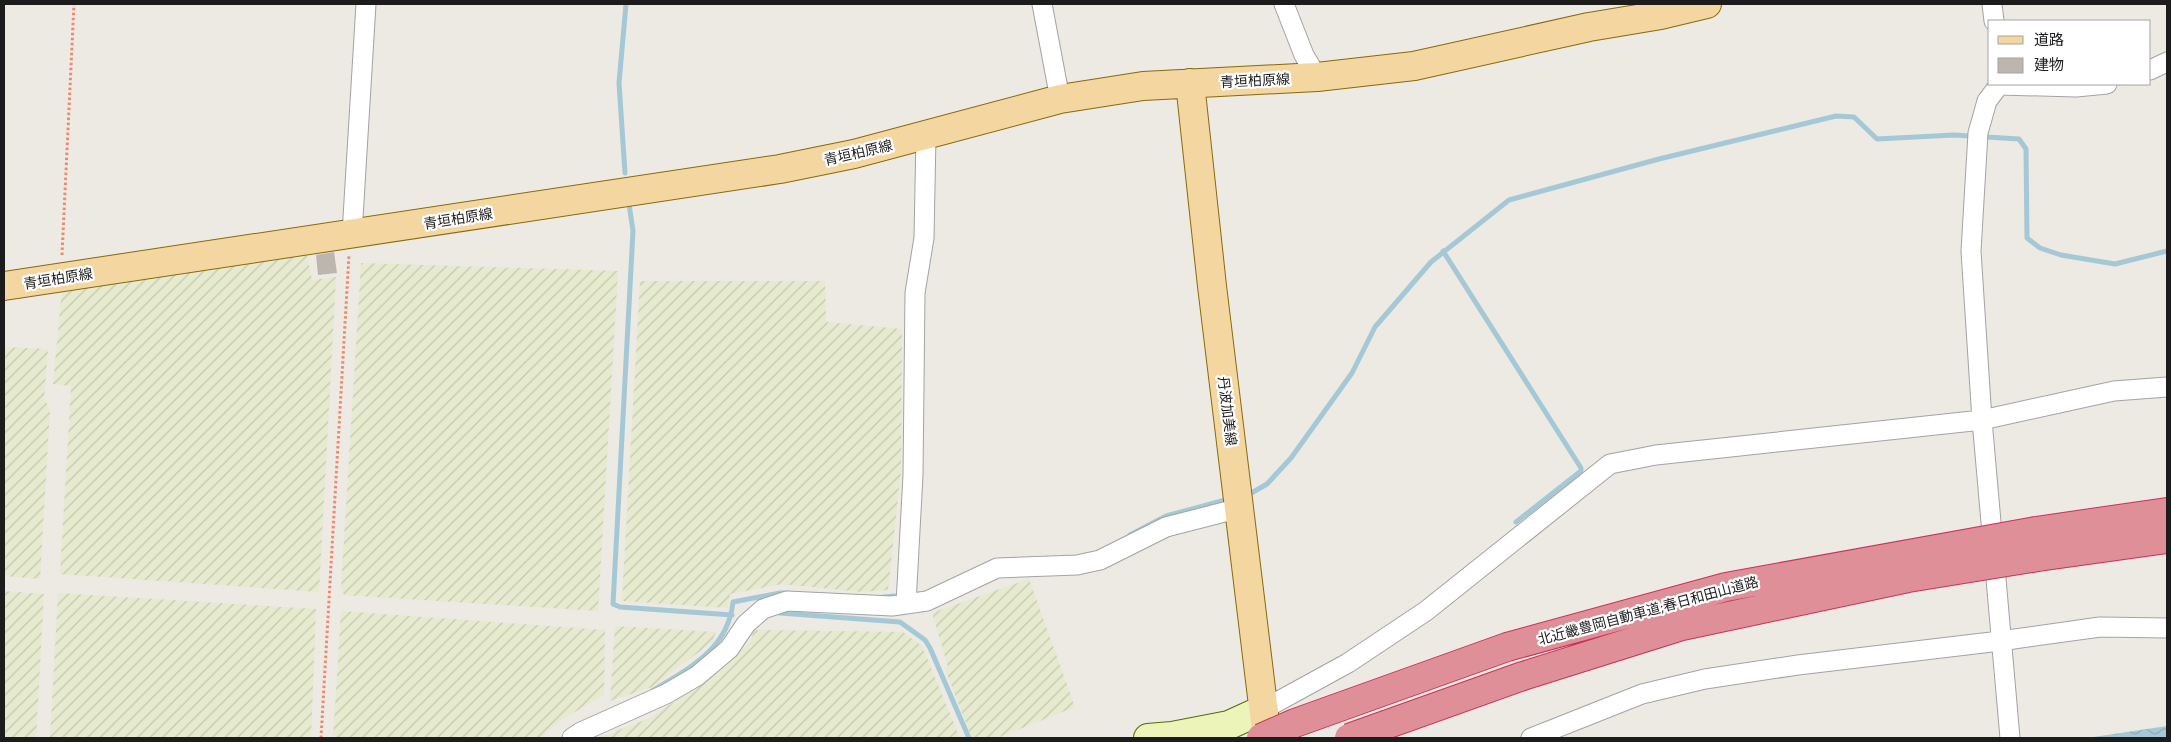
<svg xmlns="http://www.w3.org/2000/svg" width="2171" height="742" font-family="'Titillium Web','Noto Sans JP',sans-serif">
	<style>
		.farmland { fill: url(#farmland-furrows) }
		.water { fill: url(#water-waves) }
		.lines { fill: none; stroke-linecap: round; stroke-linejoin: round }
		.stream { stroke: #a5c8d7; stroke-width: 5 }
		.building { fill: #bcb6af }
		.street-casing { stroke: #a3a3a3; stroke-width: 21 }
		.secondary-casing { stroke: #57690d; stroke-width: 30 }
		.primary-casing { stroke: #88690b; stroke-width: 30 }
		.highway-casing { stroke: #c93159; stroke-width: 30 }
		.path { stroke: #ee8871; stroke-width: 3; stroke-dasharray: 2.5 2.5; stroke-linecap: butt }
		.street { stroke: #fff; stroke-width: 19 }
		.secondary { stroke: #ecf4b9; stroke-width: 28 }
		.primary { stroke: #f4d6a0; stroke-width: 28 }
		.highway { stroke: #df8f97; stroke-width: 28 }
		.highway-bridge-casing { stroke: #c93159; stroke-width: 30; stroke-linecap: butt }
		.highway-bridge { stroke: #df8f97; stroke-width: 28 }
		.labels { text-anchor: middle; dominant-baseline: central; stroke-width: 4.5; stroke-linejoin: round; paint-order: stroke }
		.street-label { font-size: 14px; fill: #1c1c1c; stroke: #fff }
	</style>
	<defs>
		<pattern id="farmland-furrows" width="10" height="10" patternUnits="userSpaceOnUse" patternTransform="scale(1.25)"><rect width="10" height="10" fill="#e6eace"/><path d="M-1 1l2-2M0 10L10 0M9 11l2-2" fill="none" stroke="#c5c8b0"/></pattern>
		<pattern id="water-waves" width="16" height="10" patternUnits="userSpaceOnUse" patternTransform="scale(1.25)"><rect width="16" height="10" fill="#a5c8d7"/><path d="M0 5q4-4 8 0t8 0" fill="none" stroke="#8dabb8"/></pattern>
	</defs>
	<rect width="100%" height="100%" fill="#eceae2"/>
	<!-- farmland -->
	<path class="farmland" d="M 306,250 L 312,280 L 336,277 L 319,592 L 60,574 L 71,386 L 53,384 L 62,289 Z
		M 361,263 L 618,271 L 598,611 L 344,595 L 341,588 Z
		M 640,281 L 825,281 L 826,322 L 902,329 L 901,470 L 888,590 L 862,592 L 782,584 L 730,594 L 728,608 L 622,601 Z
		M 4,347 L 48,349 L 44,399 L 50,409 L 40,579 L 4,576 Z
		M 1029,579 L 1075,707 L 997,738 L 972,738 L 945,669 L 948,667 L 932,613 Z
		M 4,591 L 44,594 L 36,738 L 4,738 Z
		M 58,593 L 316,609 L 311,738 L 50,738 Z
		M 341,611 L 605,630 L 604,695 L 561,720 L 540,738 L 333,738 Z
		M 615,626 L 716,632 L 712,642 L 652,687 L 610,701 Z
		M 754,630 L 903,632 L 922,646 L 960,738 L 598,738 L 650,718 L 707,680 L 750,642 Z"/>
	<!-- water -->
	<path class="water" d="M 2167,726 L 2167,738 L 2087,738 Z"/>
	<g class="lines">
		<!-- stream -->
		<path class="stream" d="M 625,173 L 619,83 L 626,4
			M 629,204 L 633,231 L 613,604 L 620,607 L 732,615
			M 1443,251 L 1581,468 L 1581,471 L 1516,522
			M 1248,495 L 1267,484 L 1291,458 L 1352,373 L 1375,327 L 1431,262 L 1509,200 L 1659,159 L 1836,116 L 1854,117 L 1877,139 L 1954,135 L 2019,139 L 2026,149 L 2027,238 L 2040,248 L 2061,255 L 2115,264 L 2167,251
			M 1130,535 L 1166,516 L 1229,499
			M 883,597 L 895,596
			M 780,613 L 900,622 L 925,640 L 930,648 L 969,738
			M 652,691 C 689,668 728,650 733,602 L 780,593 L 788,593"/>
	</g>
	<!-- building -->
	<path class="building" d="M 334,252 L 337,273 L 318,275 L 316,255 Z"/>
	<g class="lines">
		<!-- street casing -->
		<g class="street-casing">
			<path id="street" d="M 1042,4 L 1060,99
				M 1284,4 L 1304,55 L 1317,77
				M 1992,4 L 1994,21
				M 2150,70 L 2167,62
				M 2000,84 L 1987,101 L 1978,133 L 1971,251 L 1982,420 L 2010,738
				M 2000,85 L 2076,87 L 2107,84
				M 352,234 L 366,4
				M 906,604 L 913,475 L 915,293 L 924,238 L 926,135
				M 1264,709 L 1348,663 L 1426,611 L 1610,464 L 1656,455 L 1982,420 L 2114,391 L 2167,387
				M 572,738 L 581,732 L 666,694 L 697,676 L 729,649 L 746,624 L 763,609 L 787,601 L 892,606 L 927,601 L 997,568 L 1077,565 L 1100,560 L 1166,527 L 1240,508
				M 1531,738 L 1642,694 L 1705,679 L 1798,665 L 2000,641 L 2100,627 L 2167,628"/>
		</g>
		<!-- secondary casing -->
		<g class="secondary-casing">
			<path id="secondary" d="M 1148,738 L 1172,736 L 1229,725 L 1264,709"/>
		</g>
		<!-- primary casing -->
		<g class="primary-casing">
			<path id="primary" d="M 1190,83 L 1212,286 L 1267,738
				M 4,286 L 780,169 L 854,154 L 1060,99 L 1143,86 L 1317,77 L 1414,66 L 1589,27 L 1661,15 L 1707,4"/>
		</g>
		<!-- highway casing -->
		<g class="highway-casing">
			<path id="highway" d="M 2036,531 L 2167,512
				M 2038,557 L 2167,539"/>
		</g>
		<!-- path -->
		<path class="path" d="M 62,255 L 74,4
			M 321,738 L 349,255"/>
		<!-- street -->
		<use href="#street" class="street"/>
		<!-- secondary -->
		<use href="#secondary" class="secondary"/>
		<!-- primary -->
		<use href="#primary" class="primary"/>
		<!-- highway -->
		<use href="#highway" class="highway"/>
		<!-- highway-bridge casing -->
		<g class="highway-bridge-casing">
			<path id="highway-bridge" d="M 1261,738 L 1295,723 L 1507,647 L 1726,587 L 2036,531
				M 1349,738 L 1523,676 L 1682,626 L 1908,578 L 2038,557"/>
		</g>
		<!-- highway-bridge -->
		<use href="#highway-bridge" class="highway-bridge"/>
	</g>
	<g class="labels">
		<!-- street labels -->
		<g class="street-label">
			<text transform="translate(1255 80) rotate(-3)">青垣柏原線</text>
			<text transform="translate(858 152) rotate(-13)">青垣柏原線</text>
			<text transform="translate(458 218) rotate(-9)">青垣柏原線</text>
			<text transform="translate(58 278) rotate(-9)">青垣柏原線</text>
			<text transform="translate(1228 411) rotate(83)">丹波加美線</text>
			<text transform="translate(1648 610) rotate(-15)">北近畿豊岡自動車道;春日和田山道路</text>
		</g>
	</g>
	<!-- border -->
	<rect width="2171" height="742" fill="none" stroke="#1c1c1c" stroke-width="10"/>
	<!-- legend -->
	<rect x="1988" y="20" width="162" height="65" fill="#ffffff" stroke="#a4a4a4"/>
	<rect x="1998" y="36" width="25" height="8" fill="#f4d6a0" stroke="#a4a4a4"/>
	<text x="2034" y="45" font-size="15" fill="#1c1c1c">道路</text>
	<rect x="1998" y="58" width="25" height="15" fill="#bcb6af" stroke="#a4a4a4"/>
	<text x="2034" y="70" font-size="15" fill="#1c1c1c">建物</text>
</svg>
